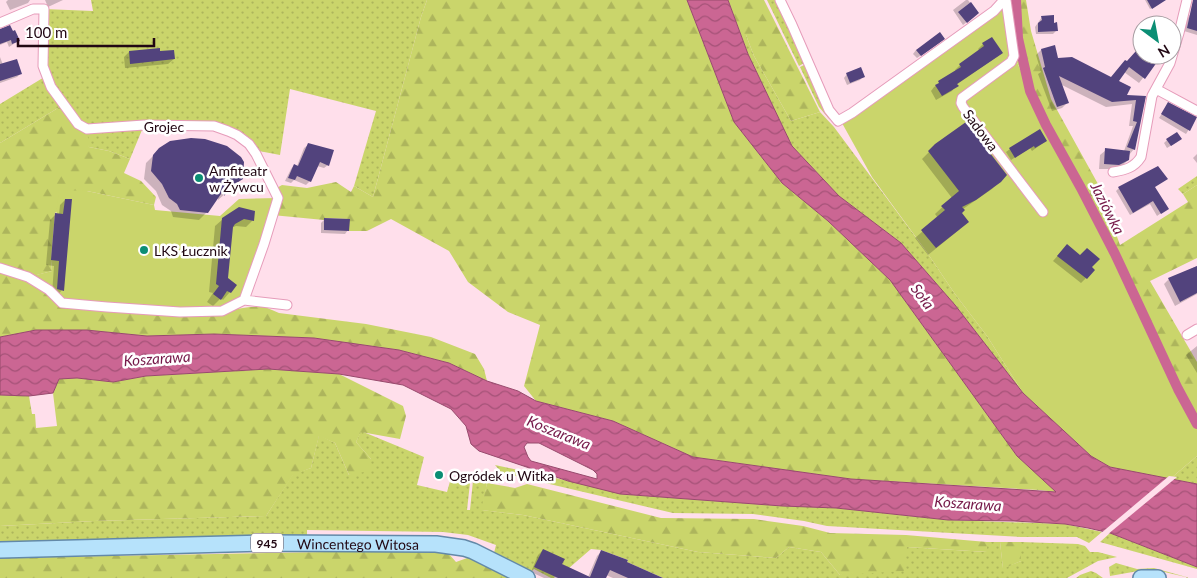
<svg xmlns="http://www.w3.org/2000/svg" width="1197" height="578" font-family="Lato,sans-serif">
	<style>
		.grass { fill: url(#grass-dots) }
		.forest { fill: url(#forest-firs) }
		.pitch { fill: #cad56b }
		.water { fill: url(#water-waves); stroke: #984a6d; fill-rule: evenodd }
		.pier { fill: #ffdfeb }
		.shadow { fill: #0003 }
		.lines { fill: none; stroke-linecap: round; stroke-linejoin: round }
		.canal { stroke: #cb6693; stroke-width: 10 }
		.building { fill: #52437d }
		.street-casing { stroke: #e69cba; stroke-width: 11 }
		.primary-casing { stroke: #6389a8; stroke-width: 18 }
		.street { stroke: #fff; stroke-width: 9 }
		.primary { stroke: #b6e2fb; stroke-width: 15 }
		.poi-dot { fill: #0b8e74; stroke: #fff; stroke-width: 2 }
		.labels { text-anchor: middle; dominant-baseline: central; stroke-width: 5; stroke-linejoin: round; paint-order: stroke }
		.shield { fill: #fff; stroke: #64515a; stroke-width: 1 }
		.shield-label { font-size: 12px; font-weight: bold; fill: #210713 }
		.street-label { font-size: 14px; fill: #210713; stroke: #fff }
		.poi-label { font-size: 14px; fill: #210713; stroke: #fff; text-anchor: start }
		.water-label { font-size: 15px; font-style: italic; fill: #751949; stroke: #fff }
	</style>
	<defs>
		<pattern id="grass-dots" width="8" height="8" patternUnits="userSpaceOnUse" patternTransform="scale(1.25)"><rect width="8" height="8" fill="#cad56b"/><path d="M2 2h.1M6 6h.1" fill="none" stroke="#adb55c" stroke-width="1.8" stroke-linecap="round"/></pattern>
		<pattern id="forest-firs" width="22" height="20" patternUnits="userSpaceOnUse" patternTransform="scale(1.25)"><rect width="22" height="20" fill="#cad56b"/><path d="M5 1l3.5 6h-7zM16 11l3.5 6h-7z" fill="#adb55c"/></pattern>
		<pattern id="water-waves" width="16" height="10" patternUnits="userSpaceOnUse" patternTransform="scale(1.25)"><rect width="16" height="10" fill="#cb6693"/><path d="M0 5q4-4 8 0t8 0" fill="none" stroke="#a45277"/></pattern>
	</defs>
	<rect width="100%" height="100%" fill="#ffdfeb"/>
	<!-- grass -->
	<path class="grass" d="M 91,0 L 427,0 L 421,17 L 373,197 L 354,186 L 376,111 L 290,89 L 280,155 L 259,151 L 256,154 L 228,131 L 144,125 L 130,159 L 109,151 L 89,147 L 63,105 L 0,143 L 0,104 L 46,76 L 44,9 L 93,11 Z
		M 767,0 L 777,0 L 806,62 L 799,66 Z
		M 741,35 L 746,35 L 754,56 L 791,121 L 820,112 L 834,127 L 926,251 L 955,294 L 987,336 L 1023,393 L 955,305 L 901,243 L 839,196 L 792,146 L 748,54 Z
		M 806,64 L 830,120 L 819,107 L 800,67 Z
		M 1197,176 L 1197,185 L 1183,194 L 1178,189 Z
		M 361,431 L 424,457 L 417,485 L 447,492 L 451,478 L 470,483 L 467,510 L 470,510 L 474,471 L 490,475 L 487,483 L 482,510 L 523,515 L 698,552 L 776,558 L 789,547 L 821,552 L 840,575 L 907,547 L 987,552 L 987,542 L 1000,542 L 1003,568 L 1021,561 L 1021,542 L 1078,544 L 1085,546 L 1090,552 L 1098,552 L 1117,557 L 1098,561 L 1067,578 L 663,578 L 627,562 L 628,560 L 601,550 L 591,549 L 569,568 L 561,564 L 554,578 L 551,578 L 534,569 L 532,571 L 494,553 L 496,545 L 468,535 L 443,532 L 307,530 L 307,536 L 0,544 L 0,526 L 94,521 L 266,516 L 293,474 L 311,468 L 319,435 L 335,443 L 349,475 L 371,459 L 356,442 Z
		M 1197,456 L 1197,484 L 1170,479 Z
		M 495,465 L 597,487 L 620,494 L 782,506 L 836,508 L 948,520 L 1065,524 L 1102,532 L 1089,543 L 1077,537 L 1021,537 L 827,526 L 804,521 L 753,514 L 673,513 L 507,474 L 501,472 Z
		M 1110,533 L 1197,567 L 1197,569 L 1100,542 Z
		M 1116,563 L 1137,569 L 1154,568 L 1190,578 L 1160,571 L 1144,570 L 1110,576 L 1109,567 Z
		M 1091,571 L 1096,573 L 1103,578 L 1076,578 L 1080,575 Z"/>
	<!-- forest -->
	<path class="forest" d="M 427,0 L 687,0 L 734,122 L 782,183 L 828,221 L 890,280 L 1017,456 L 1057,492 L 1039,490 L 851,479 L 693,457 L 613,421 L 536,401 L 524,386 L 540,325 L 508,312 L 468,282 L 449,251 L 391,219 L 367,231 L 349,231 L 349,219 L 324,218 L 324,220 L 272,215 L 275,189 L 282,185 L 307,188 L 336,182 L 351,192 L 354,186 L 373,197 L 421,17 Z
		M 728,0 L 764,0 L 820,112 L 791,121 L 754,56 L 746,35 L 741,35 Z
		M 1006,0 L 1026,0 L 1031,31 L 1051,99 L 1098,184 L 1120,245 L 1188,202 L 1183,194 L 1197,185 L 1197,258 L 1150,281 L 1197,362 L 1197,424 L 1178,389 L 1115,254 L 1081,188 L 1046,125 L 1014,56 Z
		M 63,105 L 87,129 L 89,147 L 109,151 L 130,159 L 124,173 L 141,181 L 156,197 L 154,205 L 87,191 L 55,213 L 51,260 L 52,271 L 29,277 L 222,311 L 250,307 L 265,307 L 279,313 L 366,324 L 431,337 L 475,354 L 484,369 L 487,381 L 449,363 L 399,350 L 314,338 L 214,334 L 147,336 L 86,330 L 36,330 L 0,337 L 0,143 Z
		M 268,369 L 339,374 L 403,406 L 406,416 L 400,439 L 361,432 L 356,442 L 371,459 L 369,471 L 349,475 L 335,443 L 319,436 L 311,468 L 293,475 L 266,516 L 94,521 L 0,526 L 0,395 L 29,396 L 32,414 L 35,414 L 36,428 L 57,426 L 53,393 L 59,379 L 77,378 L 113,382 L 146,376 Z
		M 487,483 L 515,488 L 527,484 L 661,518 L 754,519 L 803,526 L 830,533 L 906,535 L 987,542 L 987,552 L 907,547 L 904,571 L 840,575 L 821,552 L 789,547 L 776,558 L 698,552 L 523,515 L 481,510 Z
		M 1000,542 L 1021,542 L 1021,561 L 1003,569 Z
		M 381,551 L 448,553 L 456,562 L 470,557 L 515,578 L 0,578 L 0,558 Z"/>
	<!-- pitch -->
	<path class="pitch" d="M 1003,0 L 1014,56 L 1046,125 L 1081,188 L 1115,254 L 1178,389 L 1197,424 L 1197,456 L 1170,479 L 1110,467 L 1091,456 L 1023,393 L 987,336 L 955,294 L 926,251 L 872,177 L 842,123 Z
		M 59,190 L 87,191 L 154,205 L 155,210 L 220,216 L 239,199 L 278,198 L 244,300 L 222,311 L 62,303 L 28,277 L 52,271 L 51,260 Z"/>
	<!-- water -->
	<path class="water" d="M 687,0 L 728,0 L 748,54 L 792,146 L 839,196 L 901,243 L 955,305 L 1023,393 L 1091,456 L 1110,467 L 1197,484 L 1197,567 L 1110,533 L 1088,528 L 1065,524 L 1014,521 L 948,520 L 836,508 L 782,506 L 620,494 L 568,481 L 479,451 L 471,444 L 466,426 L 451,409 L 403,385 L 339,374 L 268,369 L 146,376 L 113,382 L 77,378 L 59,379 L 53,393 L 29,396 L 0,395 L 0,337 L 36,330 L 86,330 L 147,336 L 214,334 L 314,338 L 399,350 L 449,363 L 487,381 L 518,391 L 536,401 L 613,421 L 693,457 L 851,479 L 1056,492 L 1017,456 L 890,280 L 828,221 L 782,183 L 734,122 ZM 527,443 L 539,443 L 593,470 L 597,474 L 597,479 L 531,461 L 528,457 L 524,447 Z"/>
	<!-- pier -->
	<path class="pier" d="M 1169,476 L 1177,477 L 1107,535 L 1100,534 Z"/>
	<!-- shadow -->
	<path class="shadow" d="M 8,0 L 30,0 L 28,3 L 10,10 L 6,2 Z
		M 45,0 L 63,0 L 48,7 Z
		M 966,0 L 968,0 L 978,13 L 963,25 L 953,10 Z
		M 1145,0 L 1158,0 L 1158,4 L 1150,9 Z
		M 1197,4 L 1197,35 L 1184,31 L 1186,21 Z
		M 1042,17 L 1053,24 L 1057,30 L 1053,34 L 1036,34 L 1035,27 Z
		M 0,30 L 18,41 L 9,47 L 7,42 L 0,45 Z
		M 940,42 L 917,58 L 913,54 L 916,50 Z
		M 983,44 L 1002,53 L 956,85 L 952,91 L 936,100 L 931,91 L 934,87 L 956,72 L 955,70 L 960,65 L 980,51 L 978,49 Z
		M 1054,47 L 1057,60 L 1111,78 L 1127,63 L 1143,57 L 1143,55 L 1165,55 L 1159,61 L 1157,60 L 1139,83 L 1124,72 L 1117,81 L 1125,96 L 1144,97 L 1134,149 L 1129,155 L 1128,160 L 1122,166 L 1112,169 L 1099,169 L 1100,155 L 1106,150 L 1124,151 L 1133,126 L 1129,126 L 1132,104 L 1106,107 L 1060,84 L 1067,103 L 1062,108 L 1052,111 L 1038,74 L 1041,72 L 1036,55 L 1041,50 Z
		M 129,52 L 159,53 L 174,59 L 168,64 L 125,68 L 124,57 Z
		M 0,57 L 3,65 L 20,74 L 17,77 L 0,83 Z
		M 847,74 L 863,76 L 860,80 L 847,85 L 844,78 Z
		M 1168,104 L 1196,118 L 1186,134 L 1159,118 Z
		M 1167,140 L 1177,142 L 1167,148 L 1164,143 Z
		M 1046,141 L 1032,151 L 1030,148 L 1011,160 L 1006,152 L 1010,149 Z
		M 308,145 L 328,165 L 324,168 L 317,166 L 310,181 L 306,185 L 294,180 L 291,183 L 285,181 L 291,169 L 294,165 L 297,166 L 304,148 Z
		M 936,145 L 1005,175 L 992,189 L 963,209 L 960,213 L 960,229 L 928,255 L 915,238 L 938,218 L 935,214 L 952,198 L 922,159 Z
		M 160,149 L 242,179 L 218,200 L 218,196 L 207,212 L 199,220 L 173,217 L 171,211 L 162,205 L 156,191 L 144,179 L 146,163 Z
		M 1197,154 L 1197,163 L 1193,158 Z
		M 1166,179 L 1154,187 L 1167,209 L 1157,216 L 1150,204 L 1130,215 L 1116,191 L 1119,188 Z
		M 65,200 L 62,290 L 57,296 L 52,294 L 54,266 L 46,265 L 50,220 L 56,214 L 59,215 L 60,205 Z
		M 239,208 L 253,220 L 246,227 L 236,226 L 231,228 L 226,278 L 236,285 L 223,300 L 221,298 L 213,306 L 207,302 L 213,293 L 209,292 L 215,226 L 223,219 Z
		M 325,219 L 348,230 L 345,234 L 321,233 L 321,223 Z
		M 1067,245 L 1090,268 L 1086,278 L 1081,283 L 1053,261 Z
		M 1197,266 L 1197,294 L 1175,306 L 1164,284 L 1169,279 Z
		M 1197,346 L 1197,373 L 1186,355 Z
		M 543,550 L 561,565 L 588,577 L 597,556 L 601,552 L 660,578 L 613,578 L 606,575 L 605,578 L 544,578 L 531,572 L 538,555 Z"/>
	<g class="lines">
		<!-- canal -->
		<path class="canal" d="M 1016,0 L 1018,38 L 1030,91 L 1046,125 L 1081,188 L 1115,254 L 1178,389 L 1197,424"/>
	</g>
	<!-- building -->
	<path class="building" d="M 1147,0 L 1166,0 L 1152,9 Z
		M 1193,0 L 1197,0 L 1197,31 L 1187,28 Z
		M 971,2 L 979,13 L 967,23 L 958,12 Z
		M 1054,15 L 1054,23 L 1057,22 L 1058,31 L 1038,32 L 1038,23 L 1042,20 L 1041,16 Z
		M 10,25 L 13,31 L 15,30 L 20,41 L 12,44 L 11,40 L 0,44 L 0,29 Z
		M 940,32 L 945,39 L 921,56 L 916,50 Z
		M 992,37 L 1003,53 L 957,84 L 959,86 L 942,96 L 935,85 L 939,83 L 938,81 L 961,67 L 959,64 L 984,46 L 982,43 Z
		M 1055,45 L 1058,58 L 1072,57 L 1111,77 L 1125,60 L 1127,61 L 1136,51 L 1142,55 L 1162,55 L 1145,79 L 1129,67 L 1119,81 L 1131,87 L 1127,95 L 1146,96 L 1135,150 L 1127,147 L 1137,122 L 1133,121 L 1136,100 L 1112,102 L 1059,76 L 1069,103 L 1057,107 L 1043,68 L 1045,67 L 1041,49 Z
		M 160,48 L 160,51 L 174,50 L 175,59 L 130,64 L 129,51 Z
		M 17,59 L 22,74 L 0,81 L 0,64 Z
		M 861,67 L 865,77 L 850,83 L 846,73 Z
		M 1168,102 L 1197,117 L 1190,131 L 1161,114 Z
		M 966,122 L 1007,175 L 1001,182 L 976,200 L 962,207 L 965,210 L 962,213 L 969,222 L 936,248 L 921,230 L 945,210 L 941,206 L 959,191 L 928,151 L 935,144 Z
		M 1040,129 L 1047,141 L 1035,148 L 1034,146 L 1015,158 L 1009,148 Z
		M 1177,132 L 1182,139 L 1171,146 L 1166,139 Z
		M 191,138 L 205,139 L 227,146 L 241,157 L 244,162 L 243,179 L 233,185 L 224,196 L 225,188 L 208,213 L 180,210 L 177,204 L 169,198 L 162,184 L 151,171 L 153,155 L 159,148 L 170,141 Z
		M 308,143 L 334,150 L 329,166 L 320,162 L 311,182 L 297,176 L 295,180 L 288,178 L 294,164 L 298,166 Z
		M 1105,148 L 1130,151 L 1129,160 L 1119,165 L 1104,164 Z
		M 1158,166 L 1168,179 L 1155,187 L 1169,209 L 1161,214 L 1153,201 L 1133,213 L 1118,187 Z
		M 65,199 L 72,199 L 64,291 L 57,289 L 59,261 L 51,260 L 55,213 L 63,214 Z
		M 239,207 L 255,211 L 254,221 L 244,219 L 235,224 L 233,227 L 228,278 L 237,285 L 231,293 L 227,291 L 221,300 L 213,294 L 219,286 L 216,284 L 222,218 Z
		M 324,218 L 350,219 L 349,231 L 324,230 Z
		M 1067,244 L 1080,255 L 1087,248 L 1100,259 L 1092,267 L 1095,270 L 1087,279 L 1057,256 Z
		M 1197,266 L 1197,293 L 1180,302 L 1168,278 Z
		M 543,549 L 565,559 L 562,564 L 590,577 L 601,550 L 628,560 L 627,562 L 663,578 L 628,578 L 610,570 L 606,578 L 558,578 L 534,567 Z"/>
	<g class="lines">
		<!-- street casing -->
		<g class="street-casing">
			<path id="street" d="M 780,0 L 792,25 L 829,110 L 838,121 L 852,113 L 994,11 L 1004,0
				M 1006,0 L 1014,56 L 1011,62 L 962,98 L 961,103 L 963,107 L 1043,212
				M 0,23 L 33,9 L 44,9 L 43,66 L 51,87 L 78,124 L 87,129 L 144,125 L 214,126 L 228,131 L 237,135 L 249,144 L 256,154 L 278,198 L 264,244 L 244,300
				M 1156,89 L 1197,111
				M 1113,172 C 1125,170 1134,168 1141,157 L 1152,96 L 1170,63 L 1179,33 L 1187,0
				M 0,268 L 28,277 L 49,290 L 62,303 L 107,307 L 180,312 L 222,311 L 244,300 L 287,305
				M 1187,335 L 1197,329"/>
		</g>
		<!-- primary casing -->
		<g class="primary-casing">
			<g id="primary">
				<path id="s1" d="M 0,550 L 267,543 L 436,544 L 464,548 L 473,551 L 527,578"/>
				<path d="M 1141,578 L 1158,578"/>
			</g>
		</g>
		<!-- street -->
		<use href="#street" class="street"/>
		<!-- primary -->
		<use href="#primary" class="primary"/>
	</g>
	<!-- markers -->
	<g class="poi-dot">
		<circle cx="199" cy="178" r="5"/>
		<circle cx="144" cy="250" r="5"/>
		<circle cx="439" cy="475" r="5"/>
	</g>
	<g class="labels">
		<!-- shield labels -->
		<rect class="shield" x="251" y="533.5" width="32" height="19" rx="4"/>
		<g class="shield-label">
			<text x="267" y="543">945</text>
		</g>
		<!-- street labels -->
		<g class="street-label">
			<text x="164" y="126">Grojec</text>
			<text transform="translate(981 130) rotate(53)">Sadowa</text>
			<text stroke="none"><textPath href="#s1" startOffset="358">Wincentego Witosa</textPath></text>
		</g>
		<!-- poi labels -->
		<g class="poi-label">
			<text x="209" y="170">Amfiteatr<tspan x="209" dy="16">w Żywcu</tspan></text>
			<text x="154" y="250">LKS Łucznik</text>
			<text x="449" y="475">Ogródek u Witka</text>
		</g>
		<!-- water labels -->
		<g class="water-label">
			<text transform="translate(1108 208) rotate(63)">Jaziówka</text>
			<text transform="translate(923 296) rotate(53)">Soła</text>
			<text transform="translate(157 358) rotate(-4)">Koszarawa</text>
			<text transform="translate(559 432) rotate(22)">Koszarawa</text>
			<text transform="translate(968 503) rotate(4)">Koszarawa</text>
		</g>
	</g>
	<!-- north arrow -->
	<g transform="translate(1157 40) rotate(148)"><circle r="24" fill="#ffffff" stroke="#a69ca1"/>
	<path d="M0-4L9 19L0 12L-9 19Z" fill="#0b8e74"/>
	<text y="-8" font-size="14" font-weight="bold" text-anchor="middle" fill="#210713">N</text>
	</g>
	<!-- scale -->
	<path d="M18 38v8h136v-8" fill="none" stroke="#210713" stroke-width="2.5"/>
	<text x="25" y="38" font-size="15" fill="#210713" stroke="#ffffff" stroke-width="4" paint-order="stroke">100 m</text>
</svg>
